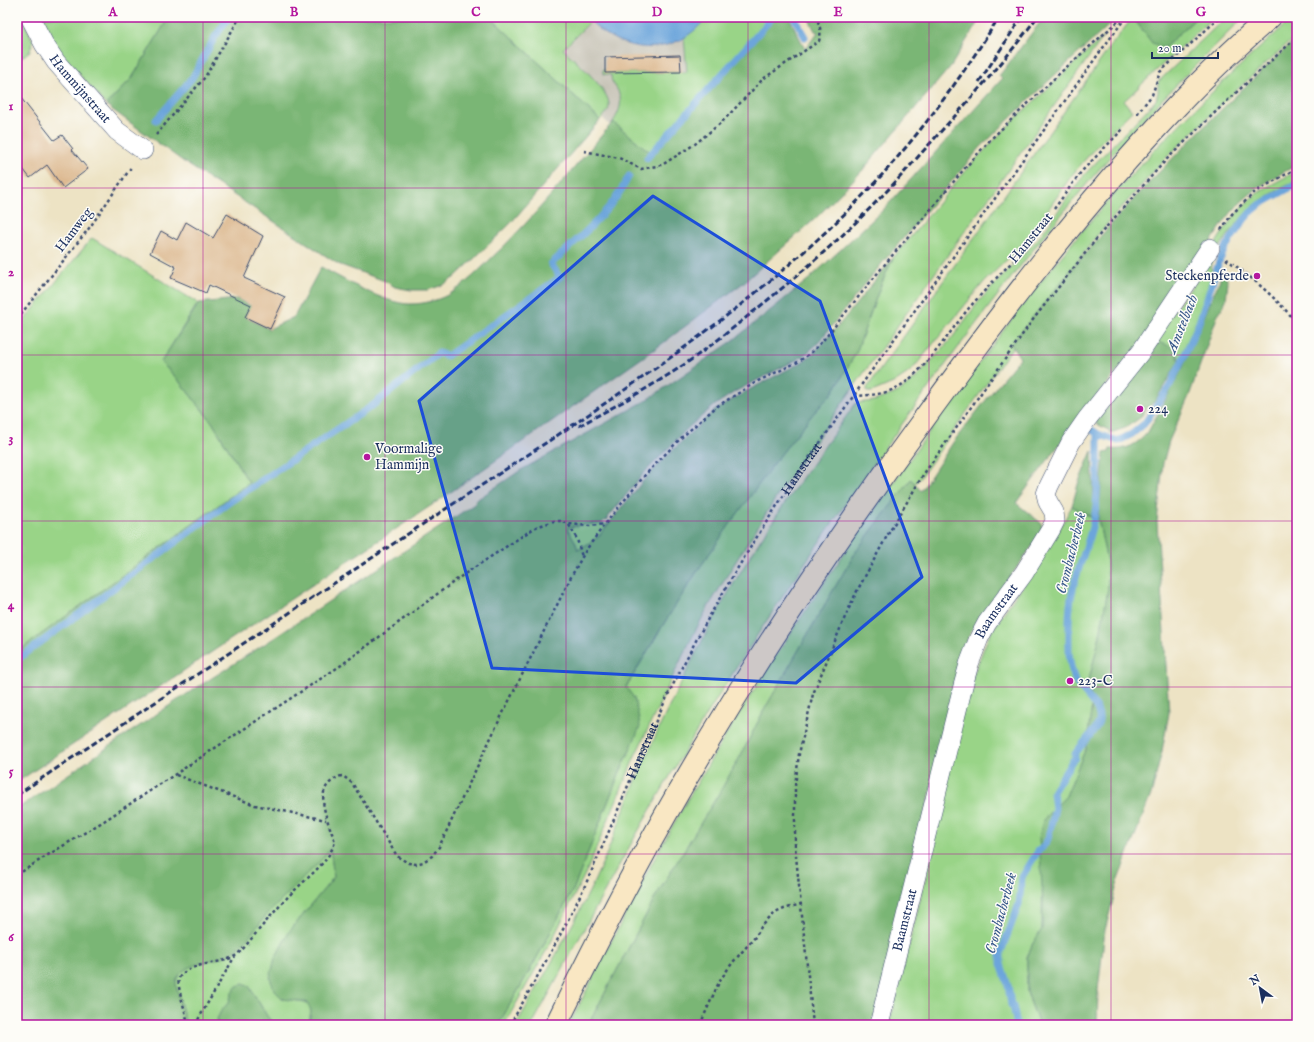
<svg xmlns="http://www.w3.org/2000/svg" width="1314" height="1042" font-family="'IM FELL English',serif">
	<style>
		.industrial { fill: #c8c4b8 }
		.green { fill: #99d487; stroke: #5a8272 }
		.forest { fill: #7ab674; stroke: #4a7269 }
		.water { fill: #6ca5db; stroke: #446a9c }
		.lines { fill: none; stroke-linecap: round; stroke-linejoin: round }
		.stream { stroke: #6ca5db; stroke-width: 7 }
		.building { fill: #ddba92 }
		.street-casing { stroke: #3a4a6d; stroke-width: 20 }
		.secondary-casing { stroke: #3a4a6d; stroke-width: 24 }
		.path { stroke: #3a4a6d; stroke-width: 2.5; stroke-dasharray: 3 3; stroke-linecap: butt }
		.street { stroke: #fff; stroke-width: 19 }
		.secondary { stroke: #f9e7c3; stroke-width: 22 }
		.rail { stroke: #1b2f5e; stroke-width: 3; stroke-dasharray: 6 3; stroke-linecap: butt }
		.marked { fill: #1d4ed8; fill-opacity: 0.2; stroke: #1d4ed8; stroke-width: 3; stroke-linejoin: round }
		.grid { fill: none; stroke: #b5179e; stroke-width: 1; stroke-opacity: 0.55 }
		.poi-dot { fill: #b5179e; stroke: #fdfcf7; stroke-width: 1.5 }
		.labels { text-anchor: middle; dominant-baseline: central; stroke-width: 3; stroke-linejoin: round; paint-order: stroke }
		.street-label { font-size: 14px; fill: #1b2f5e; stroke: #fdfcf7 }
		.poi-label { font-size: 14px; fill: #1b2f5e; stroke: #fdfcf7; text-anchor: start }
		.water-label { font-size: 15px; font-style: italic; fill: #37588a; stroke: #fdfcf7 }
		.neatline { fill: none; stroke: #b5179e; stroke-width: 1.5 }
		.grid-label { font-size: 13px; text-anchor: middle; font-weight: bold; fill: #b5179e }
	</style>
	<rect width="100%" height="100%" fill="#fdfcf7"/>
	<filter id="ink" filterUnits="userSpaceOnUse"><feTurbulence type="fractalNoise" baseFrequency=".025" numOctaves="2"/><feDisplacementMap in="SourceGraphic" scale="8" xChannelSelector="R" yChannelSelector="G"/><feConvolveMatrix kernelMatrix="1 2 1 2 8 2 1 2 1" color-interpolation-filters="sRGB"/></filter>
	<filter id="wash" filterUnits="userSpaceOnUse"><feTurbulence type="fractalNoise" baseFrequency=".012" numOctaves="4" result="noise"/><feDisplacementMap in="SourceGraphic" scale="16" xChannelSelector="R" yChannelSelector="G"/><feGaussianBlur stdDeviation="0.9" result="paint"/><feColorMatrix in="noise" values="0 0 0 0 0 0 0 0 0 0 0 0 0 0 0 0 0 1.4 0 .05"/><feComposite in="paint" operator="in"/></filter>
	<g filter="url(#wash)">
		<rect width="100%" height="100%" fill="#ede3c4"/>
		<!-- industrial -->
		<path class="industrial" d="M 487,17 L 779,17 L 655,160 L 618,132 Z"/>
		<!-- green -->
		<path class="green" d="M 17,17 L 22,17 L 33,41 L 30,51 L 17,61 Z
			M 39,17 L 169,17 L 132,78 L 106,105 L 58,50 Z
			M 490,17 L 587,17 L 591,21 L 563,49 C 574,60 612,91 609,107 C 608,113 603,116 600,120 Z
			M 707,17 L 770,17 L 650,152 L 613,122 C 621,109 624,99 615,86 C 612,82 611,80 611,75 L 603,74 L 603,70 L 611,70 L 612,73 L 687,72 L 684,37 L 697,28 Z
			M 1133,17 L 1136,17 L 1135,19 L 1164,48 L 1197,17 L 1213,17 L 1124,101 L 1132,111 L 1095,148 L 1072,175 L 1036,227 L 1021,246 L 984,282 L 911,371 L 893,383 L 872,392 L 867,392 L 867,388 L 1113,43 Z
			M 1226,17 L 1244,17 C 1206,55 1167,93 1131,133 C 1048,226 973,326 900,427 C 823,534 748,645 680,759 C 628,846 581,936 532,1025 L 516,1025 C 542,979 570,932 593,884 C 612,845 626,802 644,762 C 661,722 681,682 701,643 C 744,558 800,480 856,403 L 874,401 L 894,394 L 908,385 L 919,375 L 952,338 L 979,301 L 1037,240 L 1084,175 L 1156,100 L 1158,92 L 1158,82 Z
			M 1294,17 L 1297,17 L 1297,35 L 1227,99 L 1163,161 L 1100,232 L 1031,321 L 923,474 L 915,484 L 911,479 L 857,550 L 832,592 L 763,712 L 740,757 L 718,795 L 656,896 L 588,1025 L 569,1025 C 608,948 646,871 689,797 C 755,683 829,574 905,466 C 969,376 1034,285 1107,202 C 1165,136 1228,75 1294,17 Z
			M 1104,36 L 784,485 L 731,569 L 704,614 L 683,655 L 636,754 L 588,868 L 550,944 L 504,1025 L 498,1025 L 534,963 L 574,888 L 619,774 L 629,753 L 634,698 L 626,688 L 663,625 L 698,570 L 733,520 L 778,458 L 812,415 L 833,392 L 856,353 L 880,287 L 893,258 L 957,181 L 977,158 L 1015,119 Z
			M 1297,171 L 1297,180 C 1281,189 1263,197 1249,210 C 1238,221 1228,236 1218,249 L 1214,246 C 1223,232 1232,217 1245,204 C 1259,189 1279,181 1297,171 Z
			M 92,238 L 198,303 L 161,362 L 179,381 L 212,422 L 249,483 L 17,652 L 17,329 Z
			M 1214,256 L 1211,264 L 1212,275 L 1202,308 L 1179,361 L 1177,352 L 1152,341 Z
			M 1072,506 L 1092,518 L 1098,518 L 1107,562 L 1108,588 L 1100,635 L 1089,680 L 1092,705 L 1086,748 L 1066,796 L 1043,820 L 1042,930 L 1032,945 L 1027,958 L 1027,993 L 1039,1025 L 889,1025 L 928,868 L 962,703 L 990,633 L 1036,566 L 1065,519 Z
			M 585,524 L 609,524 L 588,552 L 578,550 L 575,541 L 567,528 Z
			M 330,847 L 334,877 L 289,932 L 283,999 L 306,1002 L 311,1010 L 309,1025 L 274,1025 L 267,1016 L 254,994 L 232,993 C 231,996 230,999 229,1002 C 224,1011 216,1014 217,1025 L 186,1025 L 176,985 C 176,984 176,980 176,978 C 181,965 219,957 232,953 L 236,949 L 266,916 L 324,857 Z"/>
		<!-- forest -->
		<path class="forest" d="M 169,17 L 490,17 L 600,120 L 509,225 L 455,277 L 443,285 L 428,290 L 411,290 L 395,287 L 385,281 L 338,264 L 184,162 L 106,105 L 132,78 Z
			M 775,17 L 789,17 L 805,49 L 818,32 L 815,31 L 808,17 L 981,17 L 951,66 L 861,172 L 816,218 L 743,283 L 659,346 L 438,501 L 17,782 L 17,652 L 249,483 L 212,422 L 179,381 L 161,362 L 199,303 L 237,299 L 251,306 L 245,317 L 269,329 L 294,317 L 321,267 C 343,279 385,304 410,304 C 425,304 440,300 453,292 C 471,280 487,262 503,247 C 542,208 577,164 613,122 L 650,152 L 646,156 L 649,159 Z
			M 1044,17 L 1118,17 L 1042,87 L 980,148 L 883,262 L 818,343 L 808,352 L 798,359 L 736,391 L 715,405 L 690,426 L 644,473 L 606,520 L 601,523 L 585,524 L 567,528 L 575,541 L 578,550 L 598,537 L 643,481 L 685,438 L 714,411 L 747,391 L 802,362 L 814,353 L 839,325 L 893,258 L 880,287 L 856,353 L 833,392 L 812,415 L 778,458 L 733,520 L 698,570 L 663,625 L 626,687 L 634,698 L 639,719 L 640,727 L 619,774 L 574,888 L 534,963 L 498,1025 L 309,1025 L 311,1010 L 306,1002 L 283,999 L 274,990 L 270,978 L 275,958 L 289,932 L 334,877 L 330,848 L 324,857 C 305,877 285,896 266,916 C 255,928 246,943 233,952 C 218,963 176,961 176,985 L 186,1025 L 17,1025 L 17,809 L 176,701 L 274,638 L 476,503 L 475,501 L 521,470 L 647,400 L 731,342 L 772,309 L 809,279 L 883,210 L 1002,79 L 999,76 Z
			M 1136,17 L 1197,17 L 1164,48 L 1152,43 L 1134,19 Z
			M 1297,38 L 1297,165 C 1268,180 1243,195 1224,222 L 1160,320 L 1082,414 L 1016,503 L 1041,523 L 1042,527 L 1041,534 L 973,628 L 964,647 L 959,677 L 873,1025 L 588,1025 L 656,896 L 718,795 L 740,757 L 763,712 L 832,592 L 857,550 L 911,479 L 921,491 L 954,441 L 996,387 L 1020,358 L 1011,344 C 1054,290 1098,237 1145,187 C 1194,135 1245,86 1297,38 Z
			M 1223,272 L 1228,282 L 1226,300 L 1217,317 L 1189,396 L 1169,441 L 1163,463 L 1157,522 L 1169,713 L 1162,751 L 1152,792 L 1119,877 L 1105,930 L 1098,990 L 1097,1025 L 1039,1025 L 1027,992 L 1027,958 L 1032,945 L 1042,929 L 1043,903 L 1039,837 L 1043,820 L 1066,796 L 1086,748 L 1092,705 L 1089,680 L 1100,635 L 1108,588 L 1107,562 L 1098,518 L 1104,453 L 1109,452 L 1110,449 C 1126,451 1138,444 1148,432 L 1183,367 Z
			M 1152,341 C 1166,344 1175,345 1179,361 L 1155,401 L 1145,410 L 1140,418 L 1125,428 L 1110,433 L 1110,431 L 1095,423 Z
			M 1092,451 L 1094,506 L 1091,517 L 1072,506 L 1078,484 Z
			M 243,984 L 249,986 L 267,1016 L 274,1025 L 217,1025 L 217,1019 L 221,1011 L 229,1002 L 232,993 L 237,986 Z"/>
		<!-- water -->
		<path class="water" d="M 587,17 L 707,17 C 675,59 620,56 587,17 Z"/>
		<g class="lines">
			<!-- stream -->
			<path class="stream" d="M 794,17 L 805,37
				M 156,120 L 192,78 L 215,37 L 229,17
				M 647,158 L 773,17
				M 1092,430 L 1098,434 L 1118,441 L 1132,434 L 1144,424 L 1169,387 L 1182,361 L 1198,325 L 1219,262 L 1225,248 L 1244,220 L 1250,213 L 1261,204 L 1297,184
				M 17,660 L 231,501 L 372,406 L 439,353 L 447,356 L 560,277 L 551,264 C 578,239 613,210 629,176
				M 1015,1025 L 1016,1020 L 1013,1006 L 1011,1005 L 1008,985 L 1001,964 L 1001,952 L 1019,904 L 1022,877 L 1038,851 L 1042,848 L 1048,839 L 1055,808 L 1053,792 L 1072,761 L 1075,758 L 1075,754 C 1082,744 1091,735 1097,726 C 1107,711 1082,693 1076,682 C 1072,674 1069,659 1069,650 C 1069,630 1068,608 1073,589 C 1079,563 1091,539 1095,513 C 1099,487 1098,460 1098,434"/>
		</g>
		<g id="blocks">
			<!-- building -->
			<path class="building" d="M 680,55 L 681,72 L 605,73 L 605,57 Z
				M 17,93 L 54,140 L 62,135 L 73,149 L 72,150 L 88,169 L 63,188 L 47,165 L 30,178 L 17,161 Z
				M 227,214 L 263,236 L 244,278 L 285,297 L 270,329 L 245,317 L 251,305 L 209,285 L 206,293 L 171,278 L 176,267 L 150,253 L 161,231 L 177,240 L 186,222 L 213,238 Z"/>
		</g>
	</g>
	<g filter="url(#ink)">
		<use href="#blocks" fill-opacity="0" stroke="#3a4a6d" stroke-width="1"/>
		<g class="lines">
			<!-- street casing -->
			<g class="street-casing">
				<g id="street">
					<path id="s2" d="M 30,17 L 44,44 L 56,62 L 117,131 L 143,150"/>
					<path id="s3" d="M 879,1025 L 963,686 L 969,664 L 979,638 L 987,623 L 1024,573 L 1051,529 L 1055,521 L 1054,512 L 1048,502 L 1046,494 L 1049,486 L 1071,442 L 1087,419 L 1142,350 L 1210,248"/>
				</g>
			</g>
			<!-- secondary casing -->
			<g class="secondary-casing">
				<path id="secondary" d="M 556,1025 C 605,924 657,825 716,729 C 779,624 849,522 921,423 C 1000,314 1082,206 1175,108 C 1205,76 1237,46 1270,17"/>
			</g>
			<!-- path -->
			<g class="path">
				<path d="M 1137,114 L 1152,95 L 1160,72 L 1220,17"/>
				<path d="M 156,135 L 205,77 L 240,17"/>
				<path d="M 584,151 L 619,158 L 641,169 L 662,165 L 695,144 L 723,121 L 763,79 L 819,41 C 822,31 820,26 816,17"/>
				<path d="M 1054,209 L 1081,172 L 1124,128"/>
				<path d="M 1221,230 L 1232,214 L 1255,192 L 1297,168"/>
				<path d="M 1226,259 C 1253,278 1276,298 1297,323"/>
				<path d="M 17,319 L 90,227 L 132,166"/>
				<path d="M 854,396 C 870,395 884,395 898,387 C 924,373 950,331 969,308 C 983,292 998,276 1013,261"/>
				<path d="M 569,525 L 577,539 L 582,557"/>
				<path d="M 176,775 L 255,805 L 326,820"/>
				<path d="M 17,875 L 43,858 L 104,821 L 340,666 L 463,575 L 536,527 L 554,521 L 560,521 L 569,524 L 590,526 L 605,524"/>
				<path d="M 188,1025 C 187,1015 176,985 179,978 C 188,962 220,965 235,956 C 241,952 247,944 252,938 C 263,925 274,912 286,899 C 299,885 315,873 327,858 C 330,853 333,848 335,842 C 330,825 313,794 332,781 C 336,778 339,776 343,776 L 352,783 L 397,856 L 408,863 L 416,864 L 423,862 L 432,856 L 439,847 L 496,727 L 572,575 L 586,550 L 605,524 L 645,475 L 682,437 L 716,407 L 758,381 L 798,362 L 813,351 L 826,337 L 881,269 L 965,168 L 991,139 L 1061,72 L 1123,17"/>
				<path d="M 195,1025 L 235,956"/>
				<path id="s1" d="M 510,1025 C 537,977 565,929 588,879 C 616,818 639,755 668,695 C 707,615 754,539 804,465 L 1097,56 L 1126,17"/>
				<path d="M 700,1025 L 720,980 L 733,962 L 756,936 L 761,927 L 775,913 L 784,909 L 801,904"/>
				<path d="M 813,1025 L 795,846 L 795,786 L 799,754 L 813,694 L 845,617 L 857,591 L 887,536 L 923,475 L 1032,321 L 1101,233 L 1165,161 L 1228,100 L 1297,37"/>
			</g>
			<!-- street -->
			<use href="#street" class="street"/>
			<!-- secondary -->
			<use href="#secondary" class="secondary"/>
			<!-- rail -->
			<path class="rail" d="M 979,82 L 1022,17
				M 579,426 C 611,408 644,391 676,370 C 701,354 724,335 748,316 C 794,279 839,241 880,198 C 902,176 922,152 943,129 C 976,93 1008,57 1037,17
				M 17,795 C 161,698 306,602 450,506 C 577,422 707,341 819,238 C 890,174 949,98 999,17"/>
		</g>
	</g>
	<!-- marked area -->
	<path class="marked" d="M 653,196 L 820,301 L 922,577 L 796,683 L 492,668 L 419,401 Z"/>
	<!-- grid -->
	<path class="grid" d="M 203,17 L 203,1025M 385,17 L 385,1025M 566,17 L 566,1025M 748,17 L 748,1025M 929,17 L 929,1025M 1111,17 L 1111,1025M 17,188 L 1297,188M 17,355 L 1297,355M 17,521 L 1297,521M 17,687 L 1297,687M 17,854 L 1297,854"/>
	<!-- markers -->
	<g class="poi-dot">
		<circle cx="1257" cy="276" r="4"/>
		<circle cx="1140" cy="409" r="4"/>
		<circle cx="367" cy="457" r="4"/>
		<circle cx="1070" cy="681" r="4"/>
	</g>
	<g class="labels">
		<!-- street labels -->
		<g class="street-label">
			<text stroke="none"><textPath href="#s2" startOffset="88">Hammijnstraat</textPath></text>
			<text transform="translate(74 230) rotate(-53)">Hamweg</text>
			<text transform="translate(1031 238) rotate(-51)">Hamstraat</text>
			<text stroke="none"><textPath href="#s1" startOffset="629">Hamstraat</textPath></text>
			<text stroke="none"><textPath href="#s3" startOffset="432">Baamstraat</textPath></text>
			<text stroke="none"><textPath href="#s1" startOffset="305">Hamstraat</textPath></text>
			<text stroke="none"><textPath href="#s3" startOffset="108">Baamstraat</textPath></text>
		</g>
		<!-- poi labels -->
		<g class="poi-label">
			<text x="1249" y="276" text-anchor="end">Steckenpferde</text>
			<text x="1148" y="409">224</text>
			<text x="375" y="449">Voormalige<tspan x="375" dy="16">Hammijn</tspan></text>
			<text x="1078" y="681">223-C</text>
		</g>
		<!-- water labels -->
		<g class="water-label">
			<text transform="translate(1182 324) rotate(-68)">Amstelbach</text>
			<text transform="translate(1071 553) rotate(-76)">Crombacherbeek</text>
			<text transform="translate(1001 913) rotate(-75)">Crombacherbeek</text>
		</g>
	</g>
	<!-- margin -->
	<rect width="1314" height="1042" fill="none" stroke="#fdfcf7" stroke-width="44"/>
	<!-- north arrow -->
	<g transform="translate(1260 988) rotate(328)" stroke="#fdfcf7" stroke-width="3" paint-order="stroke">
	<path d="M0-3L7 15L0 10L-7 15Z" fill="#1b2f5e"/>
	<text y="-6" font-size="11" font-weight="bold" text-anchor="middle" fill="#1b2f5e">N</text>
	</g>
	<!-- scale -->
	<path d="M1152 52v6h66v-6" fill="none" stroke="#1b2f5e" stroke-width="2"/>
	<text x="1158" y="52" font-size="12" fill="#1b2f5e" stroke="#fdfcf7" stroke-width="3" paint-order="stroke">20 m</text>
	<rect x="22" y="22" width="1270" height="998" class="neatline"/>
	<g class="grid-label">
		<text x="113" y="16">A</text>
		<text x="294" y="16">B</text>
		<text x="476" y="16">C</text>
		<text x="657" y="16">D</text>
		<text x="838" y="16">E</text>
		<text x="1020" y="16">F</text>
		<text x="1201" y="16">G</text>
		<text x="11" y="110">1</text>
		<text x="11" y="276">2</text>
		<text x="11" y="442">3</text>
		<text x="11" y="609">4</text>
		<text x="11" y="775">5</text>
		<text x="11" y="941">6</text>
	</g>
</svg>
